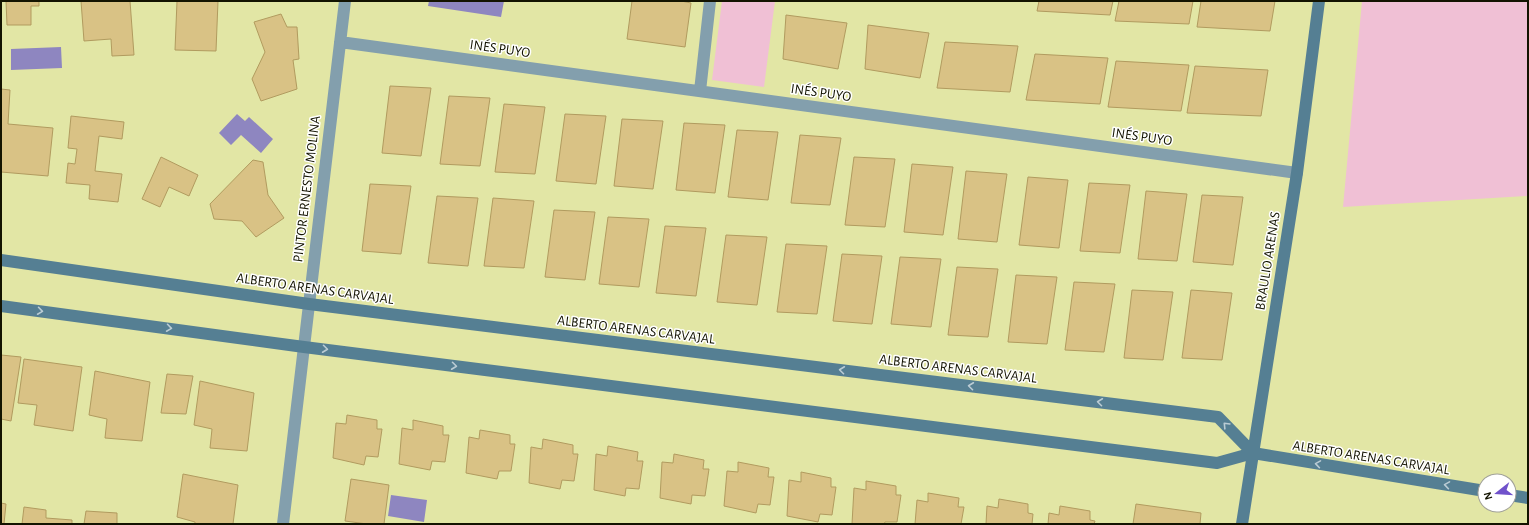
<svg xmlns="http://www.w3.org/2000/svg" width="1529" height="525" font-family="'Alegreya Sans',sans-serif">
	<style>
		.green { fill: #f0c0d5 }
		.water { fill: #8e86c0 }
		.building { fill: #d9c285; stroke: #b19b5f }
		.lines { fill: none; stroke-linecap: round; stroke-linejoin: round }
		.street { stroke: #839fad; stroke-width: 12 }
		.secondary { stroke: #557f93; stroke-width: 12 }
		.oneway { stroke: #bbccd4 }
		.labels { text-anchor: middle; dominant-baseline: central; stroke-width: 3; stroke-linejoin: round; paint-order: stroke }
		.street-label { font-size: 14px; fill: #131300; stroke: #fff }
	</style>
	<rect width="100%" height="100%" fill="#e2e6a5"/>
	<!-- green -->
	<path class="green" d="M 722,1 L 775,1 L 764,87 L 712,80 Z
		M 1362,1 L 1528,1 L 1528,196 L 1343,207 Z"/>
	<!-- water -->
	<path class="water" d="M 429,1 L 504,1 L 501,17 L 428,6 Z
		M 61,47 L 62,68 L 11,70 L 11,49 Z
		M 237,114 L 245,121 L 249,117 L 273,139 L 261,153 L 241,135 L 231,145 L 219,133 Z
		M 391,495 L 427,500 L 424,522 L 388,516 Z"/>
	<!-- building -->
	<path class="building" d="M 6,1 L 39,1 L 39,6 L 31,6 L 31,25 L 7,25 Z
		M 81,1 L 130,1 L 134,55 L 112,56 L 111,39 L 84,41 Z
		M 177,1 L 218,1 L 216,51 L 175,50 Z
		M 632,1 L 681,1 L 691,3 L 685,47 L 627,39 Z
		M 1039,1 L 1113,1 L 1110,15 L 1037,11 Z
		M 1119,1 L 1193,1 L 1189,24 L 1115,21 Z
		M 1201,1 L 1275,1 L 1270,31 L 1197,27 Z
		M 281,14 L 287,27 L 297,27 L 299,59 L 293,60 L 297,89 L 261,101 L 252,79 L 265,52 L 254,22 Z
		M 786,15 L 847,23 L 838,69 L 783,59 Z
		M 868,25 L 929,33 L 920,78 L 865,69 Z
		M 945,42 L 1018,46 L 1010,92 L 937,88 Z
		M 1035,54 L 1108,58 L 1100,104 L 1026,100 Z
		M 1116,61 L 1189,65 L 1181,111 L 1108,107 Z
		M 1195,66 L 1268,70 L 1261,116 L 1187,113 Z
		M 390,86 L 431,88 L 421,156 L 382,153 Z
		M 1,89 L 10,90 L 8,124 L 53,128 L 48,176 L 1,172 Z
		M 449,96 L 490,98 L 480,166 L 440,164 Z
		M 504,104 L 545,107 L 535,174 L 495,172 Z
		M 565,114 L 606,116 L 596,184 L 556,181 Z
		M 71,116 L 124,122 L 122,139 L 99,136 L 95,171 L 122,174 L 118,202 L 89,199 L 90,185 L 66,183 L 68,163 L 75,164 L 77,149 L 68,148 Z
		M 622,119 L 663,121 L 653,189 L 614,186 Z
		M 684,123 L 725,125 L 715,193 L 676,190 Z
		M 737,130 L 778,132 L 768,200 L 728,197 Z
		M 800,135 L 841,138 L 830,205 L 791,203 Z
		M 161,157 L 198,175 L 189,196 L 169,187 L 160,207 L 142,199 Z
		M 854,157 L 895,159 L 885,227 L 845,225 Z
		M 253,160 L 263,162 L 268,195 L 284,218 L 256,237 L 242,221 L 214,219 L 210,204 Z
		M 912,164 L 953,167 L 943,235 L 904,232 Z
		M 966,171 L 1007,174 L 997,242 L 958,239 Z
		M 1028,177 L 1068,180 L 1059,248 L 1019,245 Z
		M 1089,183 L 1130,185 L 1120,253 L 1080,251 Z
		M 370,184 L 411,186 L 401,254 L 362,251 Z
		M 1146,191 L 1187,194 L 1177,261 L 1138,259 Z
		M 1202,195 L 1243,197 L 1233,265 L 1193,262 Z
		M 437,196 L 478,198 L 468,266 L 428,263 Z
		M 493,198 L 534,201 L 524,268 L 484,266 Z
		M 554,210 L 595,212 L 585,280 L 545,277 Z
		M 608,217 L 649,219 L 639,287 L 599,284 Z
		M 665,226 L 706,228 L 696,296 L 656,293 Z
		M 726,235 L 767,237 L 757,305 L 717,302 Z
		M 786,244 L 827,246 L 817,314 L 777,312 Z
		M 842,254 L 882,256 L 872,324 L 833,321 Z
		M 900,257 L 941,259 L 931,327 L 891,324 Z
		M 957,267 L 998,269 L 988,337 L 948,335 Z
		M 1016,275 L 1057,277 L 1047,344 L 1008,342 Z
		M 1074,282 L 1115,284 L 1104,352 L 1065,350 Z
		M 1132,290 L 1173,292 L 1163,360 L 1124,358 Z
		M 1191,290 L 1232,293 L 1222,360 L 1182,358 Z
		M 1,355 L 21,357 L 11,421 L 1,419 Z
		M 24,359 L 82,367 L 73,431 L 34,425 L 37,405 L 18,403 Z
		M 95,371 L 150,382 L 142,441 L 105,438 L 107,419 L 89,415 Z
		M 167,374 L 193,376 L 186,414 L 161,413 Z
		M 200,381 L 254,393 L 247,451 L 210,448 L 212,429 L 194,425 Z
		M 347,415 L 377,420 L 377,429 L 382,429 L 378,457 L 366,456 L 364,465 L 333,458 L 336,423 L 346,424 Z
		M 413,420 L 443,426 L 443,435 L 449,435 L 445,462 L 432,461 L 430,470 L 399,464 L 402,428 L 413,430 Z
		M 480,430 L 510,435 L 510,444 L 515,444 L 511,471 L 499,471 L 497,479 L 466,473 L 469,437 L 479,439 Z
		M 543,439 L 573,445 L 573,454 L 578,454 L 574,481 L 562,480 L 560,489 L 529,483 L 531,447 L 542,449 Z
		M 608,446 L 638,452 L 637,461 L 643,461 L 639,489 L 626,488 L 625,496 L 594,490 L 596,454 L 607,456 Z
		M 674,454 L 704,460 L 703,469 L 709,469 L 705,496 L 692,495 L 691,504 L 660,498 L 662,462 L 673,463 Z
		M 738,462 L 769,468 L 768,477 L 774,477 L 770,505 L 758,504 L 756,513 L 724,506 L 727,471 L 738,472 Z
		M 801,472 L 831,478 L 831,487 L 836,487 L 832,515 L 820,514 L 818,522 L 787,516 L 789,480 L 801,482 Z
		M 183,474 L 238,485 L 233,524 L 195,524 L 195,522 L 177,517 Z
		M 351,479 L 389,485 L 384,524 L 367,524 L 345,521 Z
		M 866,481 L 896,486 L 896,495 L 901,495 L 897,522 L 885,522 L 884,524 L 852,524 L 854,488 L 866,490 Z
		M 928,493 L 959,498 L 958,507 L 964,507 L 961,524 L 915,524 L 917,500 L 928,502 Z
		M 999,499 L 1028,504 L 1028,513 L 1033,514 L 1032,524 L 986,524 L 987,506 L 998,508 Z
		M 1,503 L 6,504 L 4,524 L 1,524 Z
		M 1136,504 L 1201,513 L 1200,524 L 1133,524 Z
		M 1060,506 L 1090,511 L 1090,520 L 1095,521 L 1094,524 L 1048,524 L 1049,513 L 1059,515 Z
		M 24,507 L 46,510 L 46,518 L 72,520 L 72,524 L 22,524 Z
		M 86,511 L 117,513 L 117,524 L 84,524 Z"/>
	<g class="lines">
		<!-- street -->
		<path class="street" d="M 340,42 L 1297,173
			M 700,91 L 710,1
			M 283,524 L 345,1"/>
		<!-- secondary -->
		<path class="secondary" d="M 1,260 L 309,304 L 1218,417 L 1253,453
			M 1,306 L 304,347 L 1217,463 L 1253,453 L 1485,491
			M 1509,495 L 1528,498
			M 1242,524 L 1297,173 L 1319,1"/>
	</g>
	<!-- one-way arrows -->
	<defs><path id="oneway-chevron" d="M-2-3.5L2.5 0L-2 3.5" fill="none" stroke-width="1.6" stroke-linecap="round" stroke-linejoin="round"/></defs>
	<g class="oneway">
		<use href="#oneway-chevron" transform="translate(40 311) rotate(8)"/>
		<use href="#oneway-chevron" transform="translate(169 328) rotate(8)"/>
		<use href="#oneway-chevron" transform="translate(325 349) rotate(7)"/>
		<use href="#oneway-chevron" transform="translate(454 366) rotate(7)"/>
		<use href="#oneway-chevron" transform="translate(842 370) rotate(-173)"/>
		<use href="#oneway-chevron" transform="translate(971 386) rotate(-173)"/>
		<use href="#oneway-chevron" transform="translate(1100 402) rotate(-173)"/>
		<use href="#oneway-chevron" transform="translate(1226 425) rotate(-134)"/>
		<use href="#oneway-chevron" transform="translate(1318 464) rotate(-171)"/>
		<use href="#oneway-chevron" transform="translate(1447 485) rotate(-171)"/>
	</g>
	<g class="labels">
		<!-- street labels -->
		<g class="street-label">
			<text transform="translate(500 49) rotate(8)">INÉS PUYO</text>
			<text transform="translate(821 93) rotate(8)">INÉS PUYO</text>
			<text transform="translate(1142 137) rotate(8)">INÉS PUYO</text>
			<text transform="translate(307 189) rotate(-83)">PINTOR ERNESTO MOLINA</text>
			<text transform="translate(1268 261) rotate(-81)">BRAULIO ARENAS</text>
			<text transform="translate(315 289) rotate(8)">ALBERTO ARENAS CARVAJAL</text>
			<text transform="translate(636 330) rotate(7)">ALBERTO ARENAS CARVAJAL</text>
			<text transform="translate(958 369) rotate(7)">ALBERTO ARENAS CARVAJAL</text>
			<text transform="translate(1371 458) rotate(9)">ALBERTO ARENAS CARVAJAL</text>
		</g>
	</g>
	<!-- border -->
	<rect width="1529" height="525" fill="none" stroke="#131300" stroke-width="4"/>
	<!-- north arrow -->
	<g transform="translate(1497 493) rotate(253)"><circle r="19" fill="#ffffff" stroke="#a1a199"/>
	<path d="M0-3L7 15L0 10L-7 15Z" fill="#7052cb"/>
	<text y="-6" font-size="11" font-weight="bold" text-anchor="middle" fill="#131300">N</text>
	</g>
</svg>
